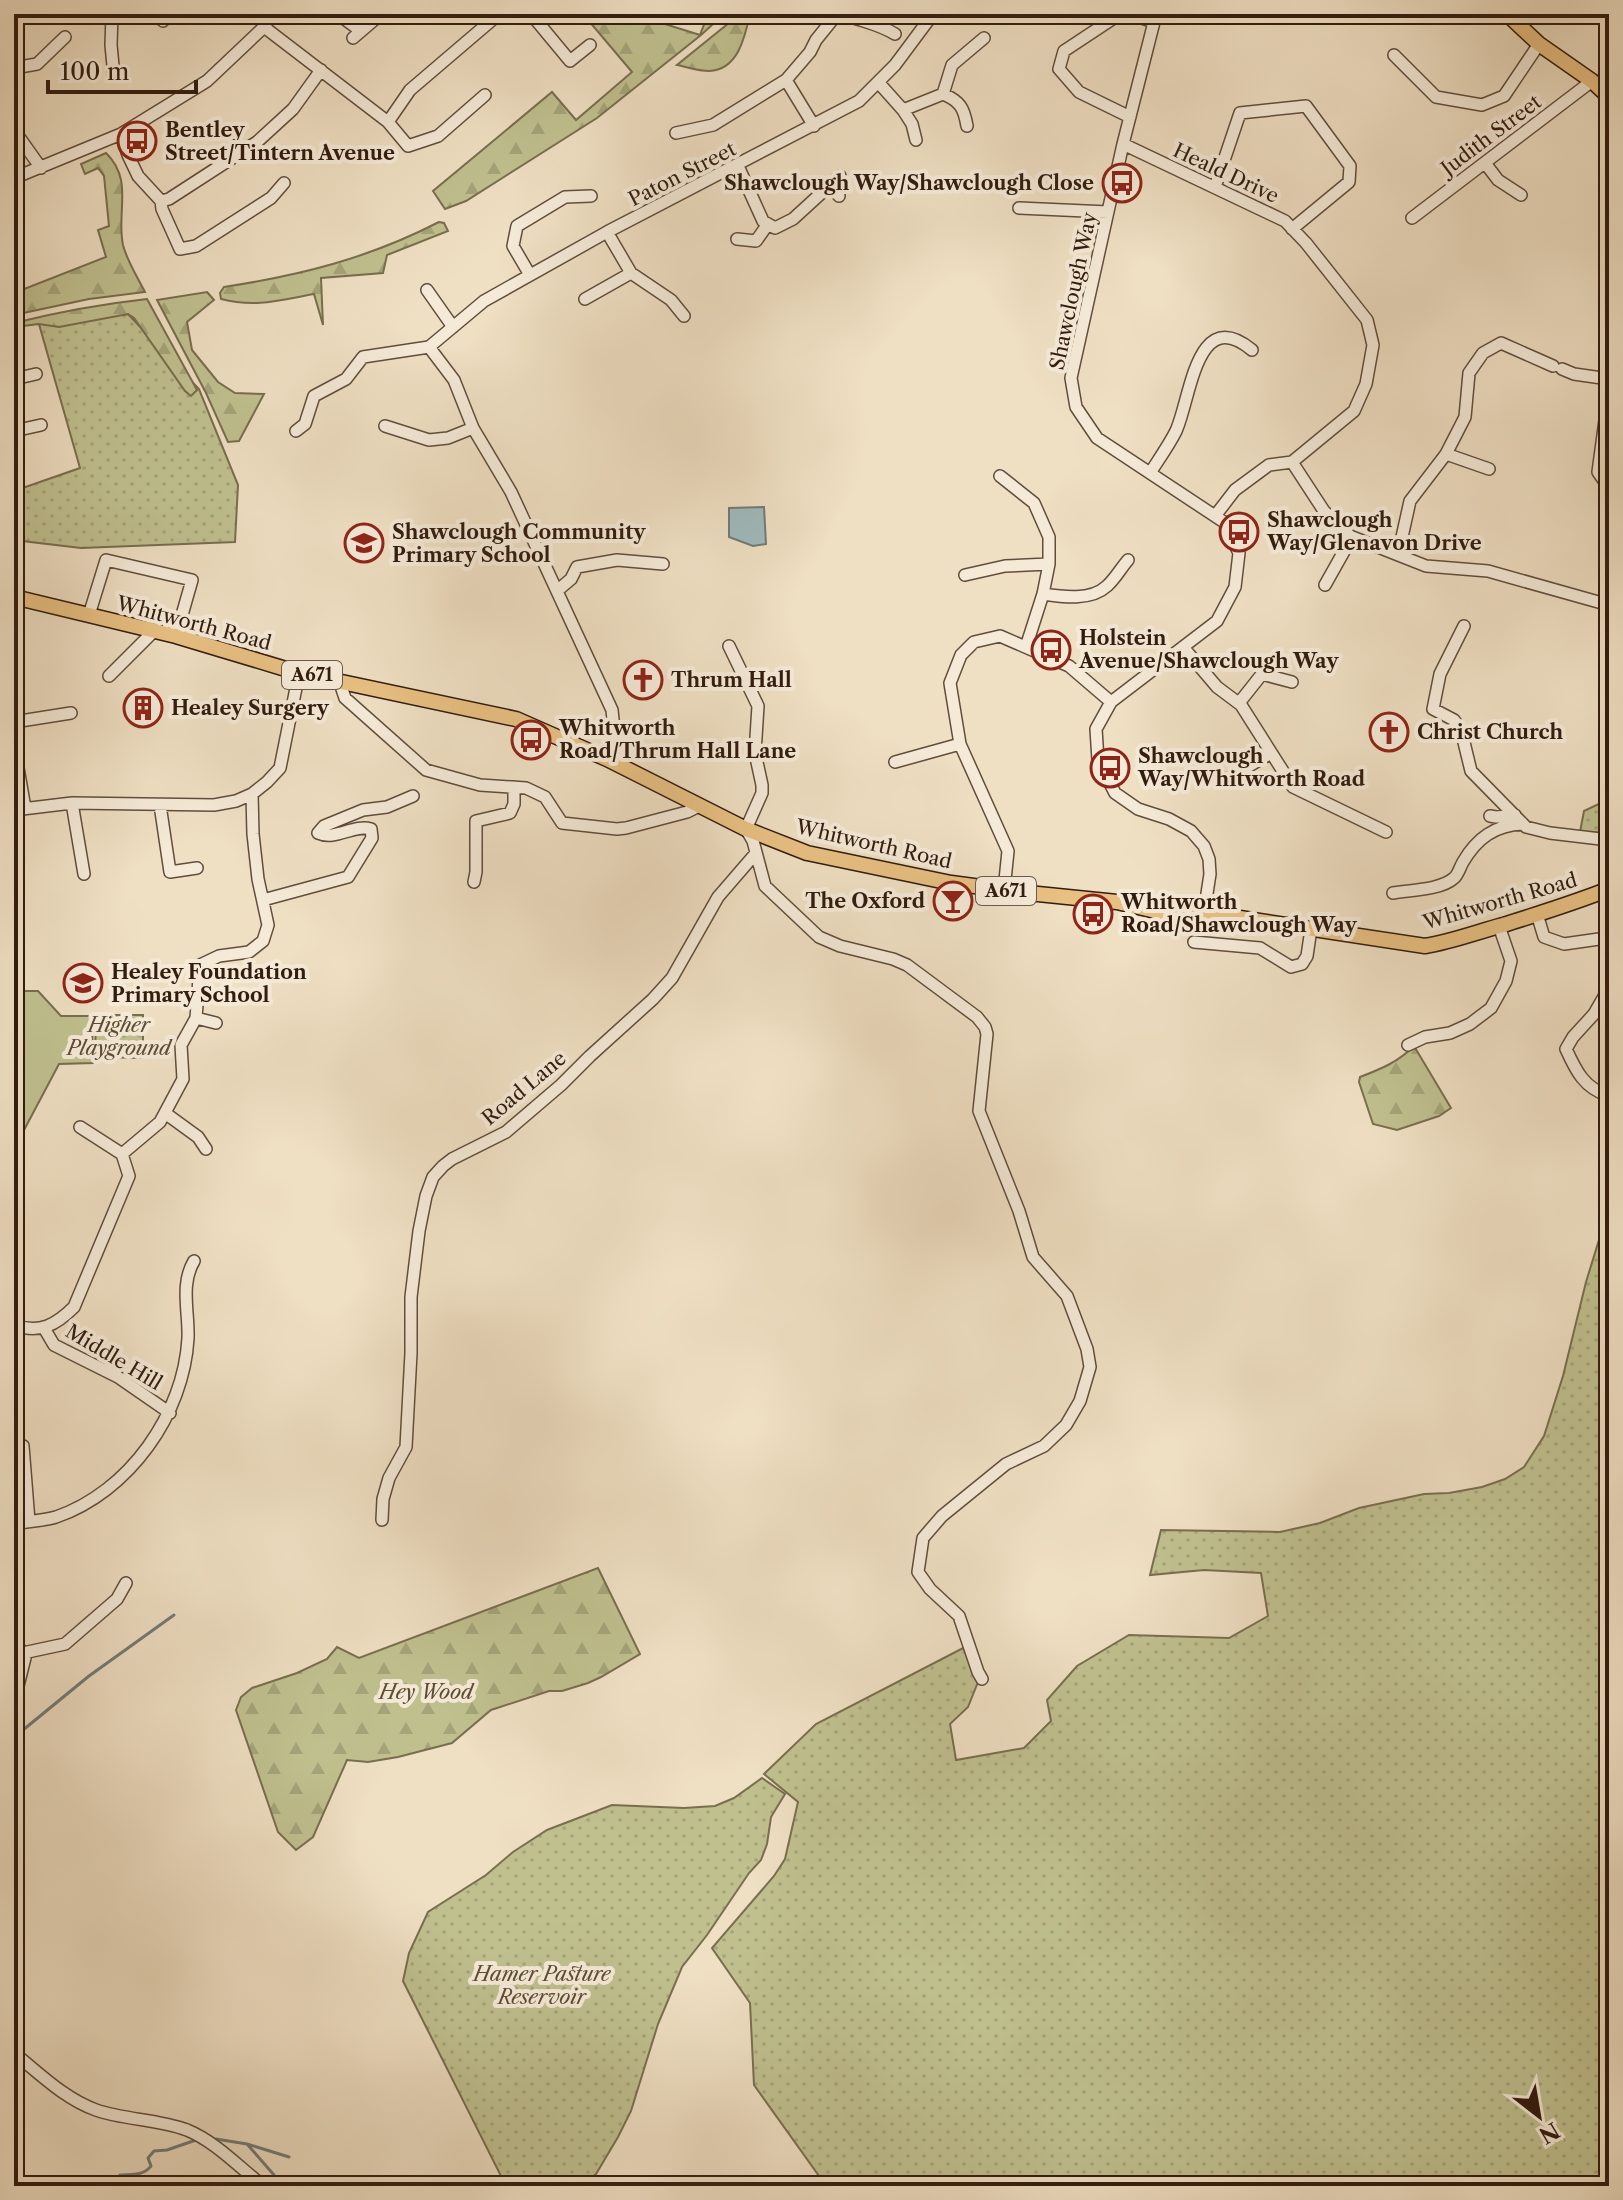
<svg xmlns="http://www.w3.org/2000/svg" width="1623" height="2200" font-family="'Libre Caslon Text',serif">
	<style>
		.grass { fill: url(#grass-dots); stroke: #796e4f; stroke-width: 2 }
		.forest { fill: url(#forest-firs); stroke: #796e4f; stroke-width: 2 }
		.pitch { fill: #c0c08f; stroke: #796e4f; stroke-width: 2 }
		.water { fill: #9fbabe; stroke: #737b78; stroke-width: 2 }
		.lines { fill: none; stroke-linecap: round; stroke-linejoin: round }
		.stream { stroke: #737b78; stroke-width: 3 }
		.minor-casing { stroke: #614d3c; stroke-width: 14 }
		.major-casing { stroke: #321c0f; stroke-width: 17 }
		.minor { stroke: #f5ead8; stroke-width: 11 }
		.major { stroke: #e8c082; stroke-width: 14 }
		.labels { text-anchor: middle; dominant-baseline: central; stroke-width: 8; stroke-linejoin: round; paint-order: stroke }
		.shield { fill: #f5ead8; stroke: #6c5a4b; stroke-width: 2 }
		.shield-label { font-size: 18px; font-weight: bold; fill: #321c0f }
		.poi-label { font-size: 20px; font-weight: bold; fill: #321c0f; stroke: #f5ead8; text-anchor: start }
		.street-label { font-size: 20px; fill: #321c0f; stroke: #f5ead8 }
		.park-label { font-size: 20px; font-style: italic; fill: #5d4d35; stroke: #f5ead8 }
	</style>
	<defs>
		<pattern id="grass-dots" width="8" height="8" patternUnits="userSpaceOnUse" patternTransform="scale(2)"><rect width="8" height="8" fill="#c0c08f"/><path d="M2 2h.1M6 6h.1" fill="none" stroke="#a5a47a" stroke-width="1.8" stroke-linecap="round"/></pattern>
		<pattern id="forest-firs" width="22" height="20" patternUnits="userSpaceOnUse" patternTransform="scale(2)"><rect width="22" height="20" fill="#c0c08f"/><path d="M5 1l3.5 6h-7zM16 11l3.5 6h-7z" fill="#a5a47a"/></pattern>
	</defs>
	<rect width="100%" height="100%" fill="#efdfc3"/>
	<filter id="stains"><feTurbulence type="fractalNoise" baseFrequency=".0025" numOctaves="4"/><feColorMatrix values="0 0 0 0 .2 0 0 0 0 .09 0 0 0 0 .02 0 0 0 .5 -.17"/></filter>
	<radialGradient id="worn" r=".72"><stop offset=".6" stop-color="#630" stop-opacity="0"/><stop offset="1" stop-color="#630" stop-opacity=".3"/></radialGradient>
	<!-- grass -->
	<path class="grass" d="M 128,314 L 199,389 L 238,485 L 235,542 L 81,548 L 14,540 L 14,491 L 80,468 L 39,324 Z
		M 1609,799 L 1609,833 L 1580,832 L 1584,811 Z
		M 96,1015 L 143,1015 L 143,1058 L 95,1057 Z
		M 1607,1214 L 1609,1215 L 1609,2186 L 824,2186 L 824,2183 L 754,2085 L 750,2003 L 712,1948 L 774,1876 L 785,1859 L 798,1802 L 764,1774 L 816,1724 L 969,1645 L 980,1677 L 968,1707 L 950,1724 L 956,1760 L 1024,1748 L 1051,1721 L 1047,1700 L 1077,1666 L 1129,1635 L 1229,1638 L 1268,1616 L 1261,1573 L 1204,1570 L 1150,1575 L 1161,1530 L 1280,1532 L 1320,1523 L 1359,1508 L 1424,1494 L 1449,1493 L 1482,1487 L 1505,1479 L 1524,1467 L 1544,1436 L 1563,1376 L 1586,1282 Z
		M 762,1778 L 785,1794 L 771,1817 L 767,1844 L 761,1860 L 749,1873 L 707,1935 L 682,1967 L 658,2024 L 631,2111 L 618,2137 L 596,2174 L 583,2186 L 506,2186 L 403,1981 L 409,1953 L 428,1912 L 486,1875 L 513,1852 L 547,1830 L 612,1805 L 684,1808 L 715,1806 L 734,1798 Z"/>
	<!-- forest -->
	<path class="forest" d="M 583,14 L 633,14 L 700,35 L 708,14 L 724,14 L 701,35 L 597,118 L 466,201 L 445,209 L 433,191 L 552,92 L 576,120 L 632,72 Z
		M 740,14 L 750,14 C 745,37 738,70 709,71 C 699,71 687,67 677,65 Z
		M 106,153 C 134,180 116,212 123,245 C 127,261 138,278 145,292 L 89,299 L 14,315 L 14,293 L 106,257 L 98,230 L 109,226 L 104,176 L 98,168 L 85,174 L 81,164 Z
		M 439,222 L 444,223 L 448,231 L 387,255 L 383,273 L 321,278 L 323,325 L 314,294 C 280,300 256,308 221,299 L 220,293 L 224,287 C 302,275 369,258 439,222 Z
		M 207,292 L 214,300 L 187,322 L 192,350 L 218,382 L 235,393 L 264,394 L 239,441 L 228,442 L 206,393 L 157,300 Z
		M 147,299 L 197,390 L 191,396 L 185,391 L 134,318 L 128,314 L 59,327 L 39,324 L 14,327 L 14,323 C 58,312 102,304 147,299 Z
		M 1414,1046 L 1451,1108 L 1439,1116 L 1397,1130 L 1373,1124 L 1359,1082 L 1360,1077 C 1381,1069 1398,1062 1414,1046 Z
		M 598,1568 L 640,1654 L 601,1677 L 588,1683 L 562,1691 L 549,1691 L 491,1710 L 452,1743 L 398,1757 L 368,1762 L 347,1760 L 313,1837 L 296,1850 L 278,1832 L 236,1710 L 241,1697 L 252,1688 L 297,1673 L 327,1659 L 337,1647 L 359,1658 Z"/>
	<!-- pitch -->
	<path class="pitch" d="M 14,991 L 38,991 L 61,1016 L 92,1016 L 93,1063 L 59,1064 L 14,1149 Z"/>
	<!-- water -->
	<path class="water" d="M 764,507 L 766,544 L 753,546 L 729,537 L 729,508 Z"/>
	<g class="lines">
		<!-- stream -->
		<path class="stream" d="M 23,1730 L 89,1676 L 174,1615
			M 216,2139 L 247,2144 L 274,2175
			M 247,2144 L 289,2157
			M 279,2180 L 283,2186
			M 113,2186 L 120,2175 C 131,2174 144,2176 151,2166 L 148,2158 L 154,2151 L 167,2150 L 196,2140"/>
		<!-- minor casing -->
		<g class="minor-casing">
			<path id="minor" d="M 112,14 L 111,45 L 114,76
				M 162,14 L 163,21
				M 338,14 L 361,31
				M 531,14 L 570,61 L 590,45
				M 843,14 C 863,22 877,23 895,34
				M 1120,14 L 1064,51 L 1059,69 L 1079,92 L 1130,117
				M 1130,14 L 1154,22
				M 1158,14 L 1154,22 L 1123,144 L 1071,378 L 1076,407 L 1097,438 L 1224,522 L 1239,553 L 1235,587 L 1217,621 L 1111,702 L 1096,729 L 1098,760 L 1115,793 L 1138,809 L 1169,819 L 1191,831 L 1204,846 L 1209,859 L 1210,874 L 1204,913
				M 264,27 L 388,122 L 408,146 L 438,136 L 485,95
				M 353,38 L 381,14
				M 1394,55 L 1436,97 L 1482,105 L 1504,96 L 1539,44
				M 14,68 L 37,64 L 65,37
				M 786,80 L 814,126
				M 878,82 L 903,110 L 943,94 L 952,65 L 984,38
				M 943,94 C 960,101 964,108 967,126
				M 903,110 L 912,124 L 916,140
				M 388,122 L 410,90 L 499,14
				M 14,130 L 41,168
				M 676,133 L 713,125 L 786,80 L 810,52 L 816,40 L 837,14
				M 121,134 L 128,155 L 138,176 L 161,201 L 162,209 L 180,249 L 196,246 L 271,198 L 284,183
				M 1123,144 L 1285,221 L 1306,243 L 1367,320 L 1373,345 L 1366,384 L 1354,411 L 1292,462 L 1269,465 L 1235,490 L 1215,516
				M 1485,163 L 1498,180 L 1521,195
				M 738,166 L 763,221 L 775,228 L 793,219 L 840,176
				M 14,178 L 121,134 L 207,81 L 264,27 L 272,14
				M 830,185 L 839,196
				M 1215,187 L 1240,113 L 1306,106 L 1350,166 L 1349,182 L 1292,229
				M 161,201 L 169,199 L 257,142 L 293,109 L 321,70
				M 1019,208 L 1108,212
				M 1412,218 L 1592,81
				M 607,232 L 631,273 L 671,300 L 684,316
				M 737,239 L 756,241 L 768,224
				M 530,275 L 513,246 L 517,226 L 565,197 L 591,196
				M 427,290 L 453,327
				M 585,299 L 631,273
				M 429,347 L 484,301 L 607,232 L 859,101 L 895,65 L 933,14
				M 429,347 L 454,380 L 473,428 L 511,492 L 612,710 L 614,729 L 607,759
				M 1562,369 L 1574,374 L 1609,379
				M 14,379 L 36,374
				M 1609,391 L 1598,472 L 1609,488
				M 385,426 L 429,440 L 448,438 L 473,428
				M 14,431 L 41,425
				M 296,431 L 305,424 L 314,396 L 346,379 L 363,357 L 429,347
				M 1446,454 L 1489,469
				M 1292,462 L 1324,511 L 1350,536 L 1426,566 L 1488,571 L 1609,605
				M 1150,473 C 1159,459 1169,445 1176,431 C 1191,398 1196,304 1252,350
				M 1000,476 L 1034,503 L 1049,537 L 1049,564 L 1043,594 L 1026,647
				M 1398,555 L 1410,501 L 1446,454 L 1465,417 L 1469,373 L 1483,353 L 1501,343 L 1553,366
				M 965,575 L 1005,566 L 1049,564
				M 1325,585 L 1352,537
				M 558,590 L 571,579 L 577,567 L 617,560 L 663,564
				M 1043,594 C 1063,597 1091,601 1107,586 C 1115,579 1121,568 1128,560
				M 89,615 L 106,560 L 192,580 L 176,636
				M 1464,626 L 1440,674 L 1433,709 L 1454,720 L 1461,730 L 1471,771 L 1526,827 L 1550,833 L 1609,840
				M 729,646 L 758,706 L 755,753 L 762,785 L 762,793 L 746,829 L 753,841 L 765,886 L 819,937 L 840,946 L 893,959 L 907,965 L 977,1017 L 985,1027 L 987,1034 L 979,1111 L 1019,1211 L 1033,1257 L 1067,1296 L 1087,1349 L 1090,1367 L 1080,1401 L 1066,1425 L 1044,1446 L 1006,1464 L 942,1516 L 923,1538 L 918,1572 L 930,1589 L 959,1616 L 978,1672 L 982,1679
				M 1183,647 L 1217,687 L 1241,705 L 1293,787 L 1386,832
				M 109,676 L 154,631
				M 339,680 L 345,698 L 426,770 L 480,785 L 526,788 L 545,797 L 562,823 L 617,829 L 626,828 L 687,812 L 699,806
				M 1239,703 L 1262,674 L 1292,682
				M 14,722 L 71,713
				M 14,745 L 25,808
				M 895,762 L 960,744
				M 1210,773 L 1227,779 L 1271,753
				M 72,803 L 84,874
				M 160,805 L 170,872 L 197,868
				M 14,810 L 72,803 L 214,805 L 236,801 L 252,794
				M 1490,816 L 1496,817 L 1515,815
				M 474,882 L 476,872 L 476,821 L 510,813 L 514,804 L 514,787
				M 1004,890 L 1008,851 L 960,744 L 950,683 L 961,655 L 974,642 L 1000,636 L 1069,666 L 1111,702
				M 1393,893 C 1410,890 1441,890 1454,878 C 1458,875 1460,867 1463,862 C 1477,838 1495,825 1523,824
				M 263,900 L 348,877 L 372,838 L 371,829 C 353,824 336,841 318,833 L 324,826 L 363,810 L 387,807 L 413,796
				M 1537,914 L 1544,937 L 1564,944 L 1599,939 L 1609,942
				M 1194,942 L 1260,948 L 1291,967 L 1302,964 L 1307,956 L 1311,929
				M 1609,988 L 1594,1014 L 1573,1037 L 1566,1049 C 1576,1071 1584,1088 1609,1096
				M 196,1018 L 216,1023
				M 1408,1045 L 1425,1037 L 1450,1033 L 1470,1024 L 1491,1008 L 1506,981 L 1511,961 L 1499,926
				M 165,1113 L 198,1137 L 206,1149
				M 122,1154 L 160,1122 L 183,1079 L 181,1045 L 196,1018 L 200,965 L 219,956 L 249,952 L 263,941 L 268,925 L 258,879 L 253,834 L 252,794 L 267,782 L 280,768 L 299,673
				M 14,1325 C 40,1334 56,1325 74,1307 L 129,1176 L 122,1154 L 80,1127
				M 44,1328 L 54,1345 L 118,1377 L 170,1413
				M 14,1443 L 23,1446 L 29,1521
				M 382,1520 L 383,1499 L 389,1478 L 406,1447 L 411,1353 L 411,1297 L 419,1231 L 426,1196 L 433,1177 L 443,1166 L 452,1159 L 506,1132 L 561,1085 L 590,1056 L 653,999 L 672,978 L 718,897 L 756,853
				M 14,1524 C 28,1521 43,1521 56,1517 C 129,1492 184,1414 188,1338 C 189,1312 180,1284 194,1261
				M 14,1639 L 25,1658 L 14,1702
				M 23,1653 L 65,1644 L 117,1599 L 126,1583
				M 14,2053 C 40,2074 65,2099 96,2110 C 125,2120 158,2119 187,2130 C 216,2142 239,2167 263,2186"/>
		</g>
		<!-- major casing -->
		<g class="major-casing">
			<path id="major" d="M 1507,14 L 1539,44 L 1592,81 L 1609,97
				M 14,597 L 176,636 L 299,673 L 516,719 L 607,759 L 746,829 L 807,853 L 951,883 L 1028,893 L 1117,902 L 1164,913 L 1178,914 L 1194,911 L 1425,946 C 1451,942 1477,932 1503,925 C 1538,914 1574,903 1609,889"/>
		</g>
		<!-- minor -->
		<use href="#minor" class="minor"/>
		<!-- major -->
		<use href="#major" class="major"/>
	</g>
	<!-- icons -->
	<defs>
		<g id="bus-ring" transform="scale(2)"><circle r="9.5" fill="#f5ead8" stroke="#8f2418" stroke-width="1.5"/><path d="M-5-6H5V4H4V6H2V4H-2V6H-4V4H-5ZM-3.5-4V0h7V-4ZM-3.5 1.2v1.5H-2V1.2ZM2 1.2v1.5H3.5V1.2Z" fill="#8f2418"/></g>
		<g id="school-ring" transform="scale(2)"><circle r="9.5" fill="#f5ead8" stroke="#8f2418" stroke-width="1.5"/><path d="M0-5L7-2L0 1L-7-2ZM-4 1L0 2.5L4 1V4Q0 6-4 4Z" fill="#8f2418"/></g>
		<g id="church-ring" transform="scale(2)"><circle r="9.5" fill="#f5ead8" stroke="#8f2418" stroke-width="1.5"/><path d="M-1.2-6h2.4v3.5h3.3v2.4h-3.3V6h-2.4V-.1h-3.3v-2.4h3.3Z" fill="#8f2418"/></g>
		<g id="building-ring" transform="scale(2)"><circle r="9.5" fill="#f5ead8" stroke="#8f2418" stroke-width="1.5"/><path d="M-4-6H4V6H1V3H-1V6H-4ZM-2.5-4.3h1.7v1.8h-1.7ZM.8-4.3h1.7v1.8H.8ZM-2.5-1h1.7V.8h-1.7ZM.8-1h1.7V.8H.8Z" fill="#8f2418"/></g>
		<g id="bar-ring" transform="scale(2)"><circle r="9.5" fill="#f5ead8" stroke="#8f2418" stroke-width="1.5"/><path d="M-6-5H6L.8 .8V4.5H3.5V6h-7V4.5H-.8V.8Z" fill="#8f2418"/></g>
	</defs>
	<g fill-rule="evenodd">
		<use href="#bus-ring" x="137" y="141"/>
		<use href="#bus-ring" x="1122" y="183"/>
		<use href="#bus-ring" x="1239" y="532"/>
		<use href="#school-ring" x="364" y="543"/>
		<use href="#bus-ring" x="1051" y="650"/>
		<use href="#church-ring" x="643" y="680"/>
		<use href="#building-ring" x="143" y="708"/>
		<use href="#church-ring" x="1389" y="732"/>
		<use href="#bus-ring" x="531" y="740"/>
		<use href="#bus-ring" x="1110" y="768"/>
		<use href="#bar-ring" x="953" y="901"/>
		<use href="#bus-ring" x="1093" y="914"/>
		<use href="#school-ring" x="83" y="983"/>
	</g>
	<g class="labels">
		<!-- shield labels -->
		<g class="shield">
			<rect x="282" y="661" width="60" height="28" rx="6"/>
			<rect x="976" y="877" width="60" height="28" rx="6"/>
		</g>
		<g class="shield-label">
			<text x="312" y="675">A671</text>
			<text x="1006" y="891">A671</text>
		</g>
		<!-- poi labels -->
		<g class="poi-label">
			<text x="165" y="130">Bentley<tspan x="165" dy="23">Street/Tintern Avenue</tspan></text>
			<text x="1094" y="183" text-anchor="end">Shawclough Way/Shawclough Close</text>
			<text x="1267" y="520">Shawclough<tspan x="1267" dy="23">Way/Glenavon Drive</tspan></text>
			<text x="392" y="532">Shawclough Community<tspan x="392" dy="23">Primary School</tspan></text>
			<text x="1079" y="638">Holstein<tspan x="1079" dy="23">Avenue/Shawclough Way</tspan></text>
			<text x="671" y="680">Thrum Hall</text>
			<text x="171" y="708">Healey Surgery</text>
			<text x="559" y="728">Whitworth<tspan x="559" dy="23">Road/Thrum Hall Lane</tspan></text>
			<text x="1417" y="732">Christ Church</text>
			<text x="1138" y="756">Shawclough<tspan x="1138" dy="23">Way/Whitworth Road</tspan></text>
			<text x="925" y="901" text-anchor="end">The Oxford</text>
			<text x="1121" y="902">Whitworth<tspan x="1121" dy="23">Road/Shawclough Way</tspan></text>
			<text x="111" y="972">Healey Foundation<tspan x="111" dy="23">Primary School</tspan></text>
		</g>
		<!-- street labels -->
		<g class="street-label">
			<text transform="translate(1491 135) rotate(-37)">Judith Street</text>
			<text transform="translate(1226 173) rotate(25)">Heald Drive</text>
			<text transform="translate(682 174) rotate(-27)">Paton Street</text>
			<text transform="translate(1073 291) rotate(-78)">Shawclough Way</text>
			<text transform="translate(194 623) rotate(15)">Whitworth Road</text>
			<text transform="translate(874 844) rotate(13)">Whitworth Road</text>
			<text transform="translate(1500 901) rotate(-16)">Whitworth Road</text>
			<text transform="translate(524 1088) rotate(-40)">Road Lane</text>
			<text transform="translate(114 1357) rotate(31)">Middle Hill</text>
		</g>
		<!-- park labels -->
		<g class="park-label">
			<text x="119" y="1025">Higher<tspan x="119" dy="23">Playground</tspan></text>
			<text x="426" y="1692">Hey Wood</text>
			<text x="542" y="1974">Hamer Pasture<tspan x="542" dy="23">Reservoir</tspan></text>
		</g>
	</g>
	<!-- margin -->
	<rect width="1623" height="2200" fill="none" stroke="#efdfc3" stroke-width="48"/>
	<rect x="16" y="16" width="1591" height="2168" fill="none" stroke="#321c0f" stroke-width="4"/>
	<rect x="24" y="24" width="1575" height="2152" fill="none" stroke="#321c0f" stroke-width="2"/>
	<!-- north arrow -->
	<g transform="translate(1539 2116) rotate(149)" stroke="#f5ead8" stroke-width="6" paint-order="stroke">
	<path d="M0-6L14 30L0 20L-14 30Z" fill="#321c0f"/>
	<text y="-12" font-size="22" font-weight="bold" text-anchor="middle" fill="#321c0f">N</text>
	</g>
	<!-- scale -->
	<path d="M48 80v12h148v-12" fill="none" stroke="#321c0f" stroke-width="4"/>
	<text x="60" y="80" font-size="24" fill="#321c0f" stroke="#f5ead8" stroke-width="6" paint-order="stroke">100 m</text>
	<rect width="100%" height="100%" filter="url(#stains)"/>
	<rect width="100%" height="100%" fill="url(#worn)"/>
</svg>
